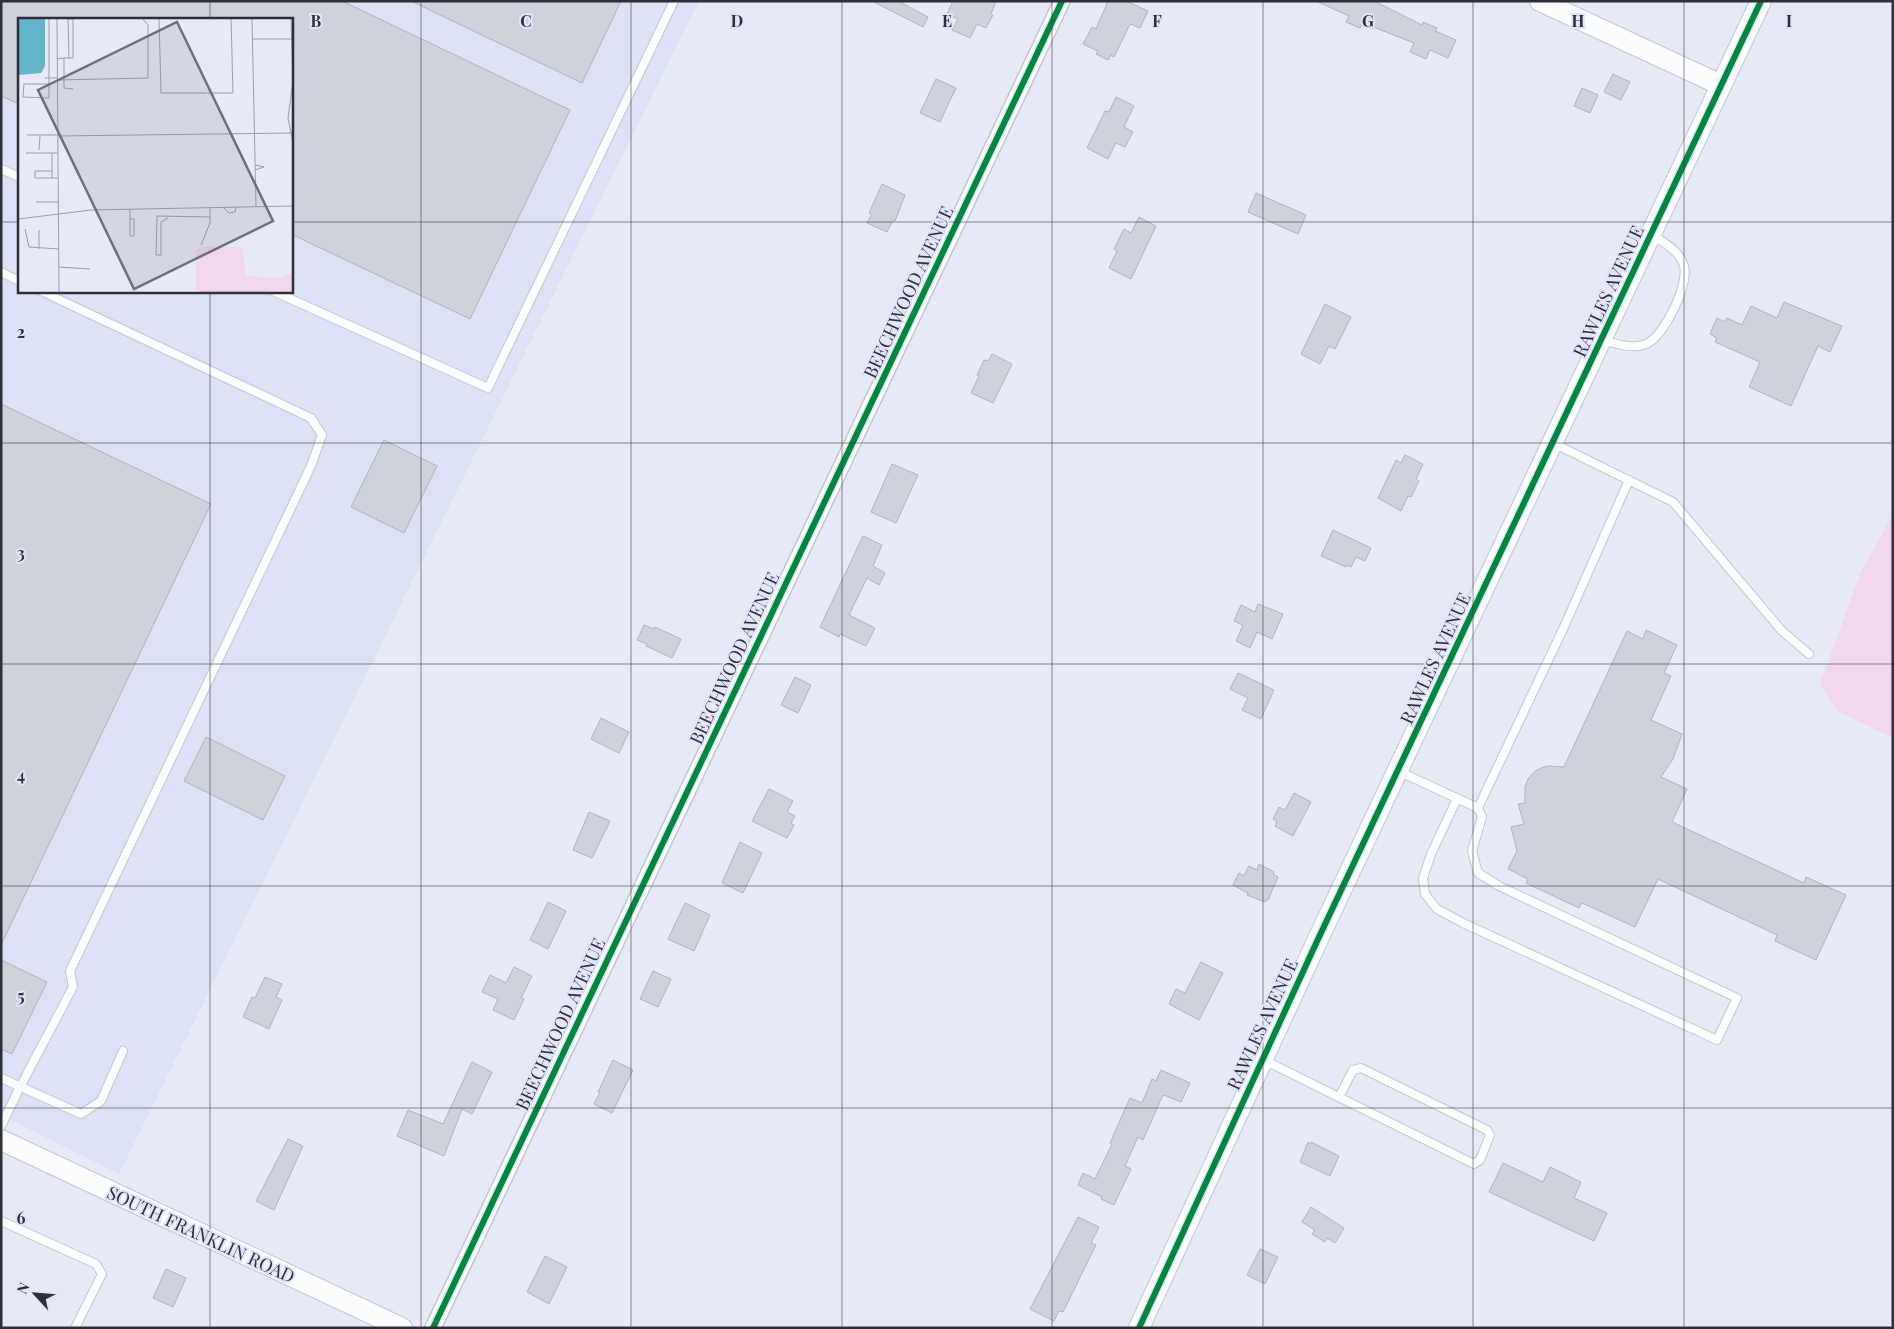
<svg xmlns="http://www.w3.org/2000/svg" width="1894" height="1329" font-family="'Playfair Display',serif">
	<style>
		.built { fill: #dce1f7; fill-rule: evenodd }
		.green { fill: #f1d6ee }
		.building { fill: #cdd2db; stroke: #afb4bd }
		.lines { fill: none; stroke-linecap: round; stroke-linejoin: round }
		.lane-casing { stroke: #c4c7d1; stroke-width: 10 }
		.street-casing { stroke: #c4c7d1; stroke-width: 18 }
		.secondary-casing { stroke: #c4c7d1; stroke-width: 22 }
		.lane { stroke: #fbfcfe; stroke-width: 8 }
		.street { stroke: #fbfcfe; stroke-width: 15 }
		.secondary { stroke: #fbfcfe; stroke-width: 20 }
		.cycleway-casing { stroke: #e0e5fc; stroke-width: 9 }
		.cycleway { stroke: #00873e; stroke-width: 6 }
		.grid { fill: none; stroke: #2e2f38; stroke-width: 1; stroke-opacity: 0.55 }
		.labels { text-anchor: middle; dominant-baseline: central; stroke-width: 4; stroke-linejoin: round; paint-order: stroke }
		.street-label { font-size: 18px; fill: #2e2f38; stroke: #e0e5fc }
		.inset-road { fill: none; stroke: #9c9faa; stroke-width: 1 }
		.view { fill: #6e707a; fill-opacity: 0.15; stroke: #6e707a; stroke-width: 2.5 }
		.inset-edge { fill: none; stroke: #2e2f38; stroke-width: 2.5 }
		.grid-label { font-size: 16px; text-anchor: middle; font-weight: bold; fill: #2e2f38; stroke: #e0e5fc; stroke-width: 4; stroke-linejoin: round; paint-order: stroke }
	</style>
	<rect width="100%" height="100%" fill="#e6e9f6"/>
	<!-- built -->
	<path class="built" d="M 1,1 L 699,1 L 119,1174 L 1,1115 ZM 19,19 L 291,19 L 291,291 L 19,291 Z"/>
	<!-- green -->
	<path class="green" d="M 1893,514 L 1893,738 L 1837,711 L 1820,684 L 1860,574 Z"/>
	<!-- building -->
	<path class="building" d="M 1,1 L 342,1 L 570,110 L 470,319 L 291,234 L 291,19 L 19,19 L 19,104 L 1,96 Z
		M 411,1 L 621,1 L 582,83 Z
		M 872,1 L 898,1 L 928,17 L 923,27 Z
		M 953,1 L 996,1 L 991,14 L 993,15 L 986,28 L 977,24 L 970,38 L 952,30 L 958,19 L 947,14 Z
		M 1108,1 L 1126,1 L 1148,11 L 1140,28 L 1130,24 L 1114,57 L 1111,55 L 1108,60 L 1096,54 L 1098,51 L 1083,44 L 1092,27 L 1096,29 Z
		M 1316,1 L 1374,1 L 1422,25 L 1423,22 L 1437,28 L 1435,31 L 1456,40 L 1448,58 L 1430,50 L 1426,59 L 1410,52 L 1414,43 L 1363,23 L 1360,28 L 1346,22 L 1349,16 Z
		M 1613,74 L 1630,82 L 1621,100 L 1604,92 Z
		M 936,79 L 956,88 L 940,122 L 920,113 Z
		M 1582,88 L 1598,95 L 1590,113 L 1574,106 Z
		M 1116,97 L 1134,106 L 1124,127 L 1133,132 L 1125,147 L 1116,143 L 1108,159 L 1087,148 L 1105,111 L 1109,112 Z
		M 882,184 L 905,195 L 895,221 L 893,220 L 887,232 L 867,223 L 872,214 L 869,213 Z
		M 1256,193 L 1306,215 L 1298,234 L 1248,212 Z
		M 1139,217 L 1156,226 L 1131,279 L 1109,268 L 1117,251 L 1114,249 L 1124,229 L 1131,233 Z
		M 1784,302 L 1842,326 L 1830,352 L 1818,346 L 1791,406 L 1749,387 L 1760,362 L 1715,342 L 1717,338 L 1710,334 L 1717,318 L 1725,322 L 1727,318 L 1742,325 L 1751,306 L 1777,318 Z
		M 1325,304 L 1351,317 L 1335,349 L 1329,346 L 1320,364 L 1301,354 Z
		M 992,354 L 1012,364 L 993,403 L 971,393 L 979,376 L 977,375 L 984,360 L 988,361 Z
		M 1,404 L 211,504 L 1,945 Z
		M 384,440 L 437,466 L 404,533 L 351,507 Z
		M 1405,455 L 1423,464 L 1416,479 L 1419,481 L 1411,497 L 1408,496 L 1401,511 L 1378,498 L 1396,460 L 1401,463 Z
		M 892,464 L 918,475 L 896,523 L 871,512 Z
		M 1333,530 L 1371,548 L 1365,561 L 1356,557 L 1351,567 L 1347,565 L 1346,567 L 1321,556 Z
		M 863,536 L 882,545 L 873,566 L 885,573 L 879,585 L 867,578 L 849,615 L 875,628 L 866,646 L 840,634 L 839,637 L 820,627 Z
		M 1258,604 L 1283,614 L 1272,639 L 1257,632 L 1250,648 L 1236,641 L 1243,625 L 1234,621 L 1241,605 L 1255,612 Z
		M 644,625 L 654,629 L 655,627 L 681,639 L 672,658 L 646,646 L 647,644 L 637,640 Z
		M 1646,630 L 1677,645 L 1664,673 L 1671,676 L 1651,720 L 1682,734 L 1673,759 L 1661,777 L 1687,789 L 1672,822 L 1804,883 L 1806,877 L 1846,895 L 1816,960 L 1775,941 L 1777,935 L 1658,879 L 1635,927 L 1582,903 L 1579,908 L 1526,883 L 1528,879 L 1508,869 L 1517,851 L 1511,827 L 1524,824 L 1518,804 L 1525,803 L 1525,787 L 1528,779 L 1534,772 L 1541,768 L 1548,766 L 1564,767 L 1627,631 L 1643,639 Z
		M 1238,673 L 1274,690 L 1261,719 L 1242,710 L 1248,698 L 1230,689 Z
		M 795,677 L 811,685 L 798,713 L 781,705 Z
		M 601,718 L 629,732 L 619,753 L 591,739 Z
		M 206,737 L 285,776 L 263,820 L 184,781 Z
		M 769,789 L 793,801 L 787,812 L 795,816 L 791,823 L 794,825 L 787,838 L 752,821 Z
		M 1294,793 L 1311,802 L 1293,836 L 1275,826 L 1277,821 L 1273,819 L 1279,807 L 1285,810 Z
		M 589,812 L 610,821 L 592,858 L 573,850 Z
		M 740,842 L 762,853 L 743,893 L 722,883 Z
		M 1259,864 L 1274,872 L 1273,874 L 1278,877 L 1268,900 L 1266,900 L 1265,902 L 1247,895 L 1248,893 L 1233,885 L 1239,873 L 1244,876 L 1249,866 L 1257,870 Z
		M 548,902 L 566,911 L 548,949 L 530,940 Z
		M 685,903 L 710,915 L 694,951 L 668,939 Z
		M 1,960 L 47,982 L 12,1054 L 1,1049 Z
		M 1201,962 L 1223,973 L 1199,1020 L 1169,1004 L 1176,989 L 1185,993 Z
		M 514,967 L 532,976 L 521,998 L 524,999 L 514,1020 L 493,1010 L 498,999 L 482,992 L 490,975 L 506,983 Z
		M 653,971 L 671,979 L 658,1007 L 640,999 Z
		M 265,977 L 282,984 L 276,997 L 282,1000 L 269,1029 L 243,1017 L 252,997 L 255,998 Z
		M 613,1060 L 633,1070 L 612,1113 L 594,1104 L 600,1092 L 598,1092 Z
		M 472,1062 L 492,1072 L 472,1114 L 462,1109 L 444,1156 L 397,1136 L 408,1110 L 443,1124 Z
		M 1161,1070 L 1190,1083 L 1181,1102 L 1164,1095 L 1162,1097 L 1143,1140 L 1138,1137 L 1125,1166 L 1131,1169 L 1114,1205 L 1101,1199 L 1102,1197 L 1078,1185 L 1083,1173 L 1095,1179 L 1112,1144 L 1110,1143 L 1130,1098 L 1142,1103 L 1152,1079 L 1156,1081 Z
		M 288,1139 L 303,1146 L 274,1210 L 256,1201 Z
		M 1308,1142 L 1310,1144 L 1311,1142 L 1339,1156 L 1330,1176 L 1300,1162 Z
		M 1503,1163 L 1543,1182 L 1550,1167 L 1581,1182 L 1574,1198 L 1607,1213 L 1594,1241 L 1489,1192 Z
		M 1311,1207 L 1344,1228 L 1335,1243 L 1327,1238 L 1325,1242 L 1312,1234 L 1315,1230 L 1302,1222 Z
		M 1078,1217 L 1099,1227 L 1091,1243 L 1096,1245 L 1063,1312 L 1059,1311 L 1054,1321 L 1030,1309 Z
		M 1260,1249 L 1278,1257 L 1265,1284 L 1247,1275 Z
		M 545,1256 L 567,1267 L 549,1304 L 527,1292 Z
		M 166,1269 L 186,1278 L 173,1307 L 153,1298 Z"/>
	<g class="lines">
		<!-- lane casing -->
		<g class="lane-casing">
			<path id="lane" d="M 1,169 L 19,177
				M 1,272 L 19,281
				M 273,291 L 488,388 L 674,1
				M 1603,340 C 1616,344 1635,350 1648,343 C 1665,334 1689,285 1684,266 C 1680,251 1663,242 1651,234
				M 1553,443 L 1673,502 L 1782,631 L 1809,654
				M 1398,771 L 1478,808 L 1564,627 L 1629,480
				M 1457,799 L 1431,854 L 1423,878 L 1425,894 L 1437,909 L 1463,923 L 1717,1040 L 1737,998 L 1499,886 L 1478,873 L 1472,851 L 1482,817 L 1478,808
				M 1264,1060 L 1474,1164 L 1480,1160 L 1490,1135 L 1487,1130 L 1361,1068 L 1353,1070 L 1339,1097
				M 1,1078 L 81,1114 L 101,1101 L 123,1051
				M 1,1126 L 20,1087 L 73,987 L 70,971 L 311,466 L 322,435 L 311,418 L 41,291
				M 1,1221 L 96,1264 L 102,1274 L 75,1328"/>
		</g>
		<!-- street casing -->
		<g class="street-casing">
			<path id="street" d="M 433,1328 L 1062,1"/>
		</g>
		<!-- secondary casing -->
		<g class="secondary-casing">
			<path id="secondary" d="M 1540,1 L 1721,85
				M 1,1140 L 402,1328
				M 1139,1328 L 1319,937 L 1761,1"/>
		</g>
		<!-- lane -->
		<use href="#lane" class="lane"/>
		<!-- street -->
		<use href="#street" class="street"/>
		<!-- secondary -->
		<use href="#secondary" class="secondary"/>
		<!-- cycleway casing -->
		<g class="cycleway-casing">
			<path id="cycleway" d="M 433,1328 L 1062,1
				M 1139,1328 L 1319,937 L 1761,1"/>
		</g>
		<!-- cycleway -->
		<use href="#cycleway" class="cycleway"/>
	</g>
	<!-- grid -->
	<path class="grid" d="M 210,1 L 210,19M 421,1 L 421,1328M 631,1 L 631,1328M 842,1 L 842,1328M 1052,1 L 1052,1328M 1263,1 L 1263,1328M 1473,1 L 1473,1328M 1684,1 L 1684,1328M 1,222 L 19,222M 291,222 L 1893,222M 210,291 L 210,1328M 1,443 L 1893,443M 1,664 L 1893,664M 1,886 L 1893,886M 1,1108 L 1893,1108"/>
	<g class="labels">
		<!-- street labels -->
		<g class="street-label">
			<text transform="translate(1608 291) rotate(-65)">RAWLES AVENUE</text>
			<text transform="translate(908 292) rotate(-65)">BEECHWOOD AVENUE</text>
			<text transform="translate(734 658) rotate(-65)">BEECHWOOD AVENUE</text>
			<text transform="translate(1435 658) rotate(-65)">RAWLES AVENUE</text>
			<text transform="translate(560 1024) rotate(-65)">BEECHWOOD AVENUE</text>
			<text transform="translate(1262 1024) rotate(-65)">RAWLES AVENUE</text>
			<text transform="translate(201 1234) rotate(25)">SOUTH FRANKLIN ROAD</text>
		</g>
	</g>
	<!-- overview -->
	<g transform="translate(18 18)">
		<rect width="275" height="275" fill="#e6e9f6"/>
		<path d="M 194,228 L 224,230 L 228,258 L 258,260 L 275,255 L 275,275 L 178,275 L 178,233 L 180,230 Z" fill="#f1d6ee"/>
		<path d="M 0,0 L 27,0 L 27,48 L 23,55 L 0,57 Z" fill="#62b5ca"/>
		<path class="inset-road" d="M 39,0 L 41,275M 141,0 L 143,75 L 215,75 L 213,0M 234,0 L 238,189M 273,0 L 275,63 L 270,100 L 275,125M 234,21 L 274,21M 46,40 L 46,70 L 55,71M 39,41 L 46,40 L 55,40 L 55,1 L 50,1 L 51,40M 27,60 L 31,60 L 31,0M 39,62 L 130,60 L 130,7 L 124,0M 31,66 L 31,80 L 5,79 L 6,66 L 31,66 L 31,60 L 39,60M 9,117 L 40,117M 40,118 L 275,115M 21,132 L 22,117M 8,135 L 40,135M 237,147 L 246,149 L 237,152M 34,153 L 34,135M 34,160 L 34,153 L 17,153 L 17,160 L 40,160M 18,184 L 41,184M 205,189 L 211,195 L 217,194 L 218,189M 150,200 L 143,204 L 143,237 L 138,237 L 139,198 L 192,199M 0,201 L 73,192 L 275,188M 112,201 L 116,201 L 116,218 L 112,218 L 112,191M 7,211 L 11,229 L 41,231M 21,212 L 21,231M 183,227 L 192,205 L 192,190M 41,249 L 72,251"/>
		<path class="view" d="M 159,4 L 255,203 L 116,271 L 20,72 Z"/>
		<rect width="275" height="275" class="inset-edge"/>
	</g>
	<g class="grid-label">
		<text x="316" y="27">B</text>
		<text x="526" y="27">C</text>
		<text x="737" y="27">D</text>
		<text x="947" y="27">E</text>
		<text x="1157" y="27">F</text>
		<text x="1368" y="27">G</text>
		<text x="1578" y="27">H</text>
		<text x="1789" y="27">I</text>
		<text x="21" y="338">2</text>
		<text x="21" y="559">3</text>
		<text x="21" y="781">4</text>
		<text x="21" y="1002">5</text>
		<text x="21" y="1224">6</text>
	</g>
	<!-- border -->
	<rect width="1894" height="1329" fill="none" stroke="#2e2f38" stroke-width="5"/>
	<!-- north arrow -->
	<g transform="translate(35 1294) rotate(296)" stroke="#e0e5fc" stroke-width="4" paint-order="stroke">
	<path d="M0-4L9 19L0 12L-9 19Z" fill="#2e2f38"/>
	<text y="-8" font-size="14" font-weight="bold" text-anchor="middle" fill="#2e2f38">N</text>
	</g>
</svg>
